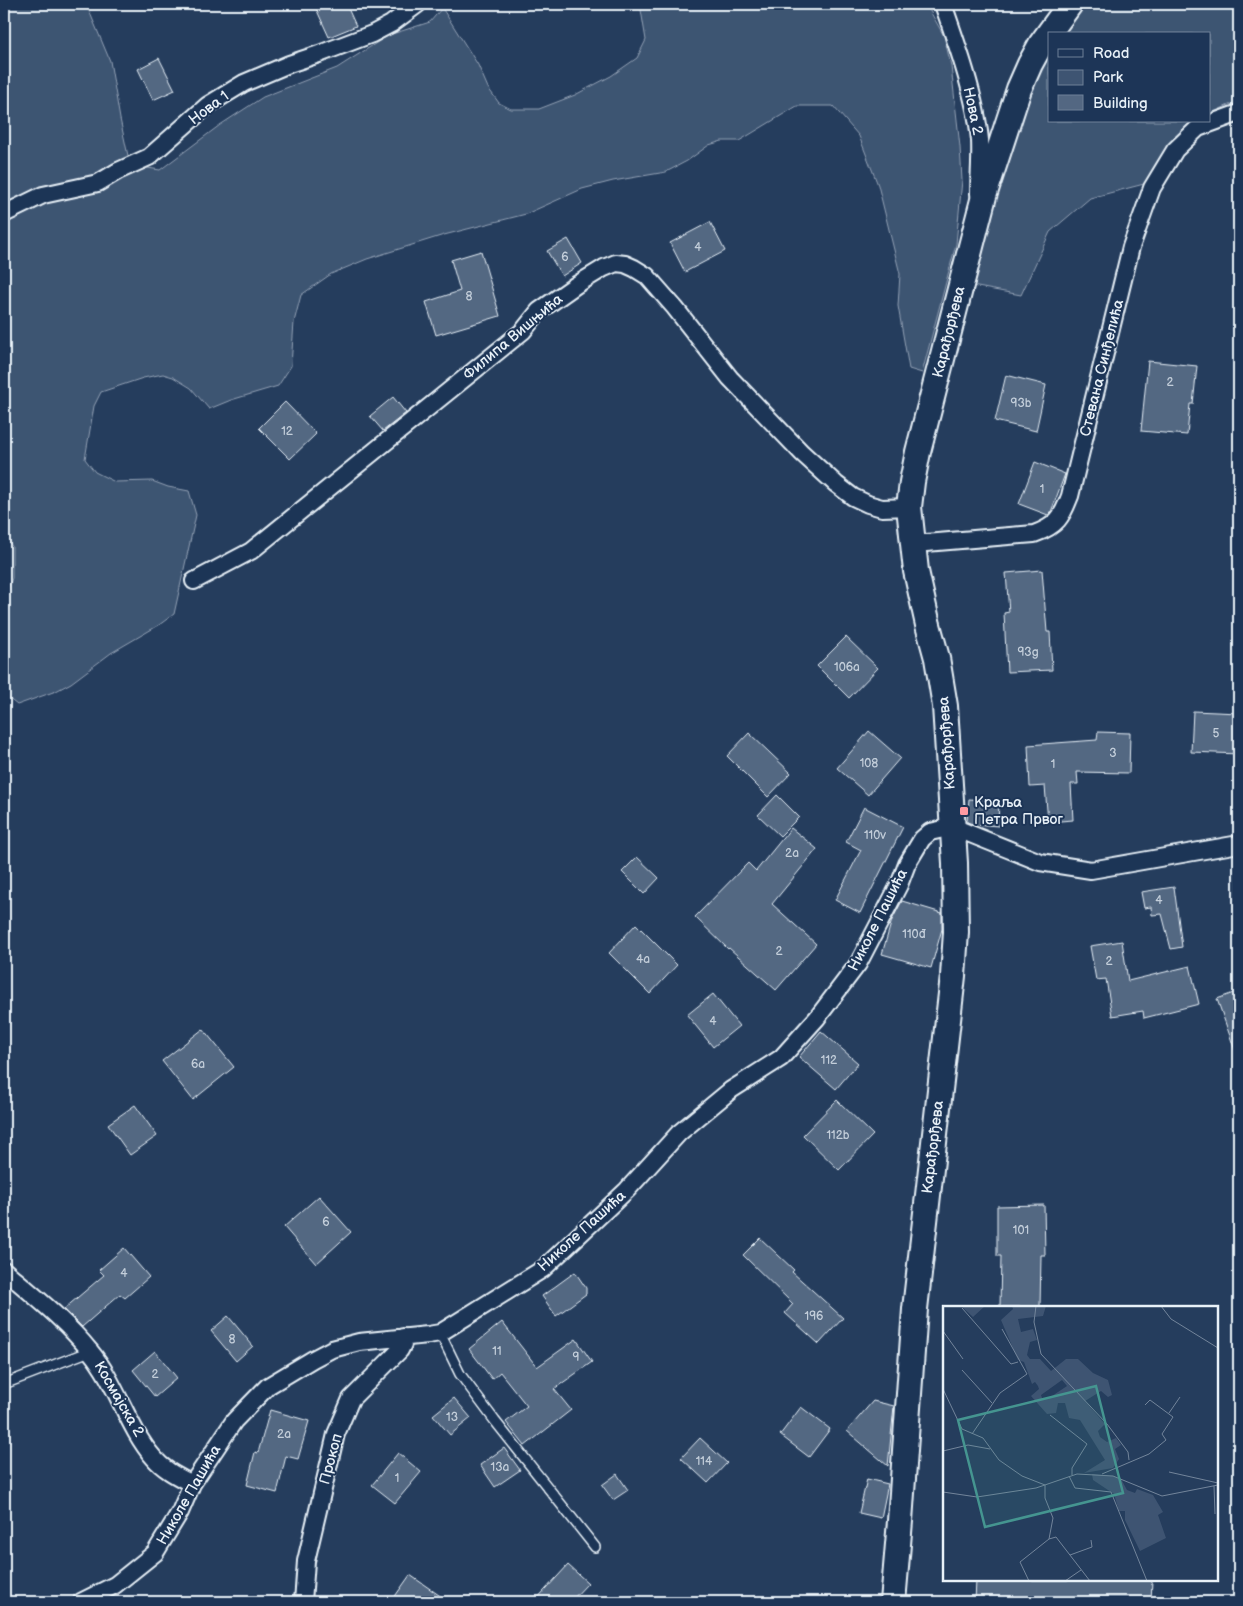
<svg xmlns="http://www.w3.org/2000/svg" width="1243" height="1606" font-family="'Balsamiq Sans',sans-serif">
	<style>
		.green { fill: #3e5472; stroke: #93a2b5 }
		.building { fill: #536782; stroke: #e8f1f8 }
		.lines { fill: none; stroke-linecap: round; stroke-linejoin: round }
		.lane-casing { stroke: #e8f1f8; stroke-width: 12 }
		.street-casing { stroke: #e8f1f8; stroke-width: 20 }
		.secondary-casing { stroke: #e8f1f8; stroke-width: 28 }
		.lane { stroke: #1d3557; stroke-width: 9 }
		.street { stroke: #1d3557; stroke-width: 16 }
		.secondary { stroke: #1d3557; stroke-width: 24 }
		.poi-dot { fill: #ff9aa2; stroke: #1d3557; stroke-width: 2 }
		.labels { text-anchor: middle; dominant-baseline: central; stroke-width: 4; stroke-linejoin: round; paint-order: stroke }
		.number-label { font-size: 12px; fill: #c3ceda }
		.street-label { font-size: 15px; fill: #e8f1f8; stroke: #1d3557 }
		.poi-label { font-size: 15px; fill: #e8f1f8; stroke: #1d3557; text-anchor: start }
		.inset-road { fill: none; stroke: #73859b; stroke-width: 1 }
		.view { fill: #459590; fill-opacity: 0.15; stroke: #459590; stroke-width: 2.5 }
		.inset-edge { fill: none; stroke: #e8f1f8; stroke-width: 2.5 }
	</style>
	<rect width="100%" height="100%" fill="#253d5d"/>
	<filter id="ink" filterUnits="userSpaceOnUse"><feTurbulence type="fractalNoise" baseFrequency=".02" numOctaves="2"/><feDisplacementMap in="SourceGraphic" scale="10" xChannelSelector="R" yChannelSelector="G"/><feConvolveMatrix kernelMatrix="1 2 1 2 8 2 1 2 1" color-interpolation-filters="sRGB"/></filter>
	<g filter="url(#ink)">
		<!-- green -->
		<path class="green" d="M 4,4 L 84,4 L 90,13 L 110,61 L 120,119 L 130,165 L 160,170 L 220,125 L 263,97 L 337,68 L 389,35 L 430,22 L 442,8 L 478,65 L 488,88 L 499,103 L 511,109 L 539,109 L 575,95 L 611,76 L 637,58 L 646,40 L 640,4 L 926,4 L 944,36 L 951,66 L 960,147 L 962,180 L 956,244 L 922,373 L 909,369 L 898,306 L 900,274 L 878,185 L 859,136 L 833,106 L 797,106 L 739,141 L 722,141 L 709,145 L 687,161 L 666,172 L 613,181 L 582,189 L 526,214 L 444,235 L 367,259 L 331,274 L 301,295 L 294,322 L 291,366 L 278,386 L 231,400 L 209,409 L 191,388 L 173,377 L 163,374 L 143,378 L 101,392 L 94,406 L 85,459 L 95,472 L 115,482 L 152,481 L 168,487 L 189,491 L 196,515 L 174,614 L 159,625 L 111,653 L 71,683 L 56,691 L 17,705 L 7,697 L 4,699 L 4,601 L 12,578 L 12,546 L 4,537 Z
			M 1078,4 L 1239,4 L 1239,103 L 1229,105 L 1209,114 L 1209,34 L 1052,34 Z
			M 1049,37 L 1049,121 L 1195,121 C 1172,132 1157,163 1144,184 L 1090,198 L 1050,232 L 1021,295 L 961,284 Z"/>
		<!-- building -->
		<path class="building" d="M 314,4 L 346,4 L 356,26 L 329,37 Z
			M 159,58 L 175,90 L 153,100 L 138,69 Z
			M 710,222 L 725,251 L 685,272 L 670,243 Z
			M 568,239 L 582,263 L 562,276 L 547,251 Z
			M 481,251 L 500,316 L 436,335 L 426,302 L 460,291 L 451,260 Z
			M 1148,361 L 1197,366 L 1193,404 L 1190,404 L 1187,435 L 1141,431 Z
			M 1006,375 L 1046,385 L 1036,431 L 995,421 Z
			M 393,397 L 406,413 L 383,431 L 370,416 Z
			M 285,402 L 316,434 L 290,459 L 259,428 Z
			M 1035,462 L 1065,474 L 1051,512 L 1048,515 L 1019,504 Z
			M 1042,570 L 1047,632 L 1050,632 L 1052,670 L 1007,672 L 1004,613 L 1009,612 L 1006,573 Z
			M 846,637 L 878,668 L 849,698 L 817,666 Z
			M 1193,711 L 1239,713 L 1239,754 L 1191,752 Z
			M 869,731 L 900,758 L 868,795 L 837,768 Z
			M 1098,732 L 1130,733 L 1129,773 L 1077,772 L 1078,784 L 1071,784 L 1073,820 L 1048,822 L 1045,786 L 1030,787 L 1028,745 L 1097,740 Z
			M 749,733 L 791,773 L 768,797 L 727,756 Z
			M 777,795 L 799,817 L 780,836 L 758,815 Z
			M 969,799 L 999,801 L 998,826 L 973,824 L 967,822 Z
			M 864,807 L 903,827 L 860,913 L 835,900 L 861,850 L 846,842 Z
			M 791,828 L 817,849 L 772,904 L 816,944 L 776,990 L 729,948 L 728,949 L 695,917 L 748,863 L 756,871 Z
			M 637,857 L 659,878 L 644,894 L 622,872 Z
			M 1174,887 L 1182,947 L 1171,949 L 1162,914 L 1152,915 L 1151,907 L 1144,908 L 1141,892 Z
			M 902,901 L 942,913 L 942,929 L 931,968 L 882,954 L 892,920 Z
			M 636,924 L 677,965 L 650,994 L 609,953 Z
			M 1122,941 L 1128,981 L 1190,966 L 1199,1004 L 1144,1018 L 1143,1011 L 1112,1016 L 1106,979 L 1096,980 L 1090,946 Z
			M 1239,991 L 1239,1055 L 1237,1056 L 1217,999 Z
			M 713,994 L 739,1026 L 713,1047 L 687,1015 Z
			M 203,1029 L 234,1067 L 193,1100 L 162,1061 Z
			M 821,1031 L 858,1063 L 836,1089 L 799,1057 Z
			M 837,1100 L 873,1135 L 839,1170 L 803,1135 Z
			M 135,1105 L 157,1136 L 130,1155 L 108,1124 Z
			M 319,1196 L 351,1232 L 316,1264 L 284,1227 Z
			M 1044,1205 L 1045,1255 L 1041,1255 L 1040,1307 L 1000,1307 L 1001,1256 L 997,1256 L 997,1206 Z
			M 760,1238 L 794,1270 L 792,1272 L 843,1318 L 819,1344 L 785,1313 L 793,1304 L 743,1255 Z
			M 124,1248 L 149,1277 L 125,1298 L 120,1294 L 82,1327 L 64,1309 L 104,1275 L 99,1270 Z
			M 575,1272 L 586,1288 L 586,1294 L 556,1316 L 542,1296 Z
			M 228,1316 L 253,1346 L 236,1361 L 211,1331 Z
			M 502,1322 L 537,1367 L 576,1339 L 592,1362 L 554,1389 L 571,1410 L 525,1446 L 506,1422 L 527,1406 L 500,1372 L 492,1379 L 469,1349 Z
			M 155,1351 L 177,1378 L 155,1397 L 133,1370 Z
			M 454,1398 L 471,1418 L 450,1435 L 433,1415 Z
			M 873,1401 L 894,1406 L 888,1466 L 847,1431 Z
			M 801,1407 L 830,1429 L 809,1457 L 780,1435 Z
			M 270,1410 L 309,1421 L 298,1459 L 286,1456 L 277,1493 L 247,1485 L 255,1452 L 258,1453 Z
			M 700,1438 L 727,1463 L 708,1483 L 681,1458 Z
			M 504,1448 L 520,1470 L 495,1487 L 480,1465 Z
			M 398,1453 L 421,1472 L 395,1503 L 372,1485 Z
			M 617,1474 L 628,1490 L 613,1500 L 602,1485 Z
			M 867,1479 L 888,1484 L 881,1518 L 859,1513 Z
			M 568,1565 L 588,1583 L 570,1602 L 534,1602 Z
			M 410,1575 L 449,1602 L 391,1602 Z
			M 976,1580 L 1152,1580 L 1151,1602 L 975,1602 Z"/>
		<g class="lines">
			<!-- lane casing -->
			<g class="lane-casing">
				<path id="lane" d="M 440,1333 L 460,1374 L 495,1421 L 595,1547
					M 4,1384 L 90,1351"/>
			</g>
			<!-- street casing -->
			<g class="street-casing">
				<path id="street" d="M 943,4 C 957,44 976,98 980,140 C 981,158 979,177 979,194
					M 4,214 L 43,195 L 98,183 L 118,171 L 149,157 L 208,105 L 244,83 L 289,64 L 319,54 L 372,34 L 391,24 L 418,4
					M 914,544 L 1034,534 C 1057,526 1062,517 1070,496 L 1131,247 L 1152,188 L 1175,150 L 1198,128 L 1239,113
					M 194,581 L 251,551 L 523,331 L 539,311 L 576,285 L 604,268 L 616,263 L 625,264 L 634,268 L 647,276 L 675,308 L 730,378 L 802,453 L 836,484 L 853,497 L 868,504 L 882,508 L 909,507
					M 4,1270 C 34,1296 65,1320 90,1351 C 117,1383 127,1427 154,1458 C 164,1470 179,1477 192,1484
					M 81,1602 L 115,1585 L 155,1553 L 180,1512 L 192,1484 L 234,1421 L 268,1386 L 313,1359 L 332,1349 L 359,1342 L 428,1335 L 440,1333 L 543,1269 L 627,1190 L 679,1133 L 731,1090 L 781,1058 L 817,1018 L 858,964 L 899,885 L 907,864 L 922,839 L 930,832 L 953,827 L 1040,862 L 1091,870 L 1239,844
					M 303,1602 L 306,1561 L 336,1434 L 351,1399 L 400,1350 L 403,1344 L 403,1337"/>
			</g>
			<!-- secondary casing -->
			<g class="secondary-casing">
				<path id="secondary" d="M 893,1602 L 900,1521 L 915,1309 L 953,976 L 956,932 L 955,863 L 945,706 L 937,658 L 928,625 L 916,571 L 909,507 L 912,482 L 918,452 L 984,196 L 1019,89 L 1030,64 L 1041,44 L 1070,4"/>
			</g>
			<!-- lane -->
			<use href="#lane" class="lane"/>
			<!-- street -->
			<use href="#street" class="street"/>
			<!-- secondary -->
			<use href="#secondary" class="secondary"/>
		</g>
	</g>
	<!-- markers -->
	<rect class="poi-dot" x="959" y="806" width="10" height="10" rx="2.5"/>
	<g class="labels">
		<!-- number labels -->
		<g class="number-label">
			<text x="698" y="247">4</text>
			<text x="565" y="257">6</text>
			<text x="469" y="296">8</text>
			<text x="1170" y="382">2</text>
			<text x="1021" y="403">93b</text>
			<text x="287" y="431">12</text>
			<text x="1042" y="489">1</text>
			<text x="1028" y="652">93g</text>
			<text x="847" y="667">106a</text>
			<text x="1216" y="733">5</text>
			<text x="1113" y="753">3</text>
			<text x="869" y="763">108</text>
			<text x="1053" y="764">1</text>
			<text x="875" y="835">110v</text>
			<text x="792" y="853">2a</text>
			<text x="1159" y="900">4</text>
			<text x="914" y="934">110đ</text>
			<text x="779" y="951">2</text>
			<text x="643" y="959">4a</text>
			<text x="1109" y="961">2</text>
			<text x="713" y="1021">4</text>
			<text x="829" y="1060">112</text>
			<text x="198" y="1064">6a</text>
			<text x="838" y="1135">112b</text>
			<text x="326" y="1222">6</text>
			<text x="1021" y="1230">101</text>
			<text x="124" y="1273">4</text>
			<text x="814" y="1316">196</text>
			<text x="232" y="1339">8</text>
			<text x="497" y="1351">11</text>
			<text x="576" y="1357">9</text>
			<text x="155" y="1374">2</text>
			<text x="452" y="1417">13</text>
			<text x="284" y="1434">2a</text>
			<text x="704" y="1461">114</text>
			<text x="500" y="1467">13a</text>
			<text x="397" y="1478">1</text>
		</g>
		<!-- street labels -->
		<g class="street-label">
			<text transform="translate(209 108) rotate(-37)">Нова 1</text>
			<text transform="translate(973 111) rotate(78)">Нова 2</text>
			<text transform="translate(949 332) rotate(-76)">Карађорђева</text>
			<text transform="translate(513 337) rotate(-40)">Филипа Вишњића</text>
			<text transform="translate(1102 368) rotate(-76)">Стевана Синђелића</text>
			<text transform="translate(947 743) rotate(-94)">Карађорђева</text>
			<text transform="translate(878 920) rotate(-63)">Николе Пашића</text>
			<text transform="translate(933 1147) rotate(-83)">Карађорђева</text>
			<text transform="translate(582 1231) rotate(-42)">Николе Пашића</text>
			<text transform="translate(119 1399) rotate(60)">Космајска 2</text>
			<text transform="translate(331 1459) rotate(-75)">Прокоп</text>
			<text transform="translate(189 1495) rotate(-60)">Николе Пашића</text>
		</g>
		<!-- poi labels -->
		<g class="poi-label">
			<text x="974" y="802">Краља<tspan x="974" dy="17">Петра Првог</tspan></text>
		</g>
	</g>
	<!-- overview -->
	<g transform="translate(943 1306)">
		<rect width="275" height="275" fill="#253d5d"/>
		<path d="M 18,0 L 42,0 L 30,11 ZM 69,0 L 103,0 L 100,10 L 75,13 L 78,26 L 90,23 L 94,34 L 87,36 L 84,49 L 87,53 L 97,53 L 108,65 L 123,53 L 135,53 L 150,67 L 165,74 L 169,89 L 165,91 L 158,85 L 142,95 L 162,118 L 155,125 L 157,131 L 164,136 L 173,132 L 178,139 L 172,143 L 176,153 L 170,162 L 141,167 L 162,154 L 137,114 L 126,112 L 122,97 L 115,97 L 113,107 L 104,108 L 88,90 L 96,83 L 95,80 L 92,76 L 89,78 L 81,56 L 75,54 L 58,14 L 70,3 ZM 119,74 L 124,80 L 106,92 L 99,92 L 98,89 ZM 149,168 L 170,170 L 178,173 L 184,184 L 192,187 L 194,183 L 210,189 L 220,206 L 215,209 L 223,232 L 197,245 L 182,214 L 182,205 L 176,205 L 171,188 L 150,174 Z" fill="#3e5472" fill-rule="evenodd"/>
		<path class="inset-road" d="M 93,0 L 91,16 L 98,48 L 164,118 L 185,146 L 186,154M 218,0 L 228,13 L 275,42M 19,2 L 68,58 L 75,56M 0,25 L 20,53M 19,64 L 49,97M 0,83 L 19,123 L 40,132 L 56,154 L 79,170 L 102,179M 226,107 L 237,91M 107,109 L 144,138 L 129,162 L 129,169M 29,128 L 57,87 L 84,68 L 59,23M 0,145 L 25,139 L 47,143M 226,166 L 275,177M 159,168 L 206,148 L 223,134 L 219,128 L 230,111 L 207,94 L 202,99M 126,170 L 132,182 L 168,186 L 204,275M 102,179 L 102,192 L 110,212 L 106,233M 271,180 L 272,208M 0,186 L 34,191 L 93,182 L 134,168 L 170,170 L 219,190 L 275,179M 127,249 L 149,241 L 148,234M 86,275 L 77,256 L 106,233 L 113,231 L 147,275M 122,275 L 138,264"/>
		<path class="view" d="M 153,80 L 180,187 L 42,221 L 15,114 Z"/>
		<rect width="275" height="275" class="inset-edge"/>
	</g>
	<!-- margin -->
	<rect width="1243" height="1606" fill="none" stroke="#1d3557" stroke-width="20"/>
	<rect x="10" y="10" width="1223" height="1586" fill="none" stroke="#e8f1f8" stroke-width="2" filter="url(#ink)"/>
	<!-- legend -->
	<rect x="1048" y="32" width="162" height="90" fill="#1d3557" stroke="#6e8097"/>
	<rect x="1058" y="49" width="25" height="8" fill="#1d3557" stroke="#6e8097"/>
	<text x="1093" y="58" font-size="15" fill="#e8f1f8">Road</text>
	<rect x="1058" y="70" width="25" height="15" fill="#3e5472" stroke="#6e8097"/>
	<text x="1093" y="82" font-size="15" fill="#e8f1f8">Park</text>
	<rect x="1058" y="95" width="25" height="15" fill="#536782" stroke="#6e8097"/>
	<text x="1093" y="108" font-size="15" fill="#e8f1f8">Building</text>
</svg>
